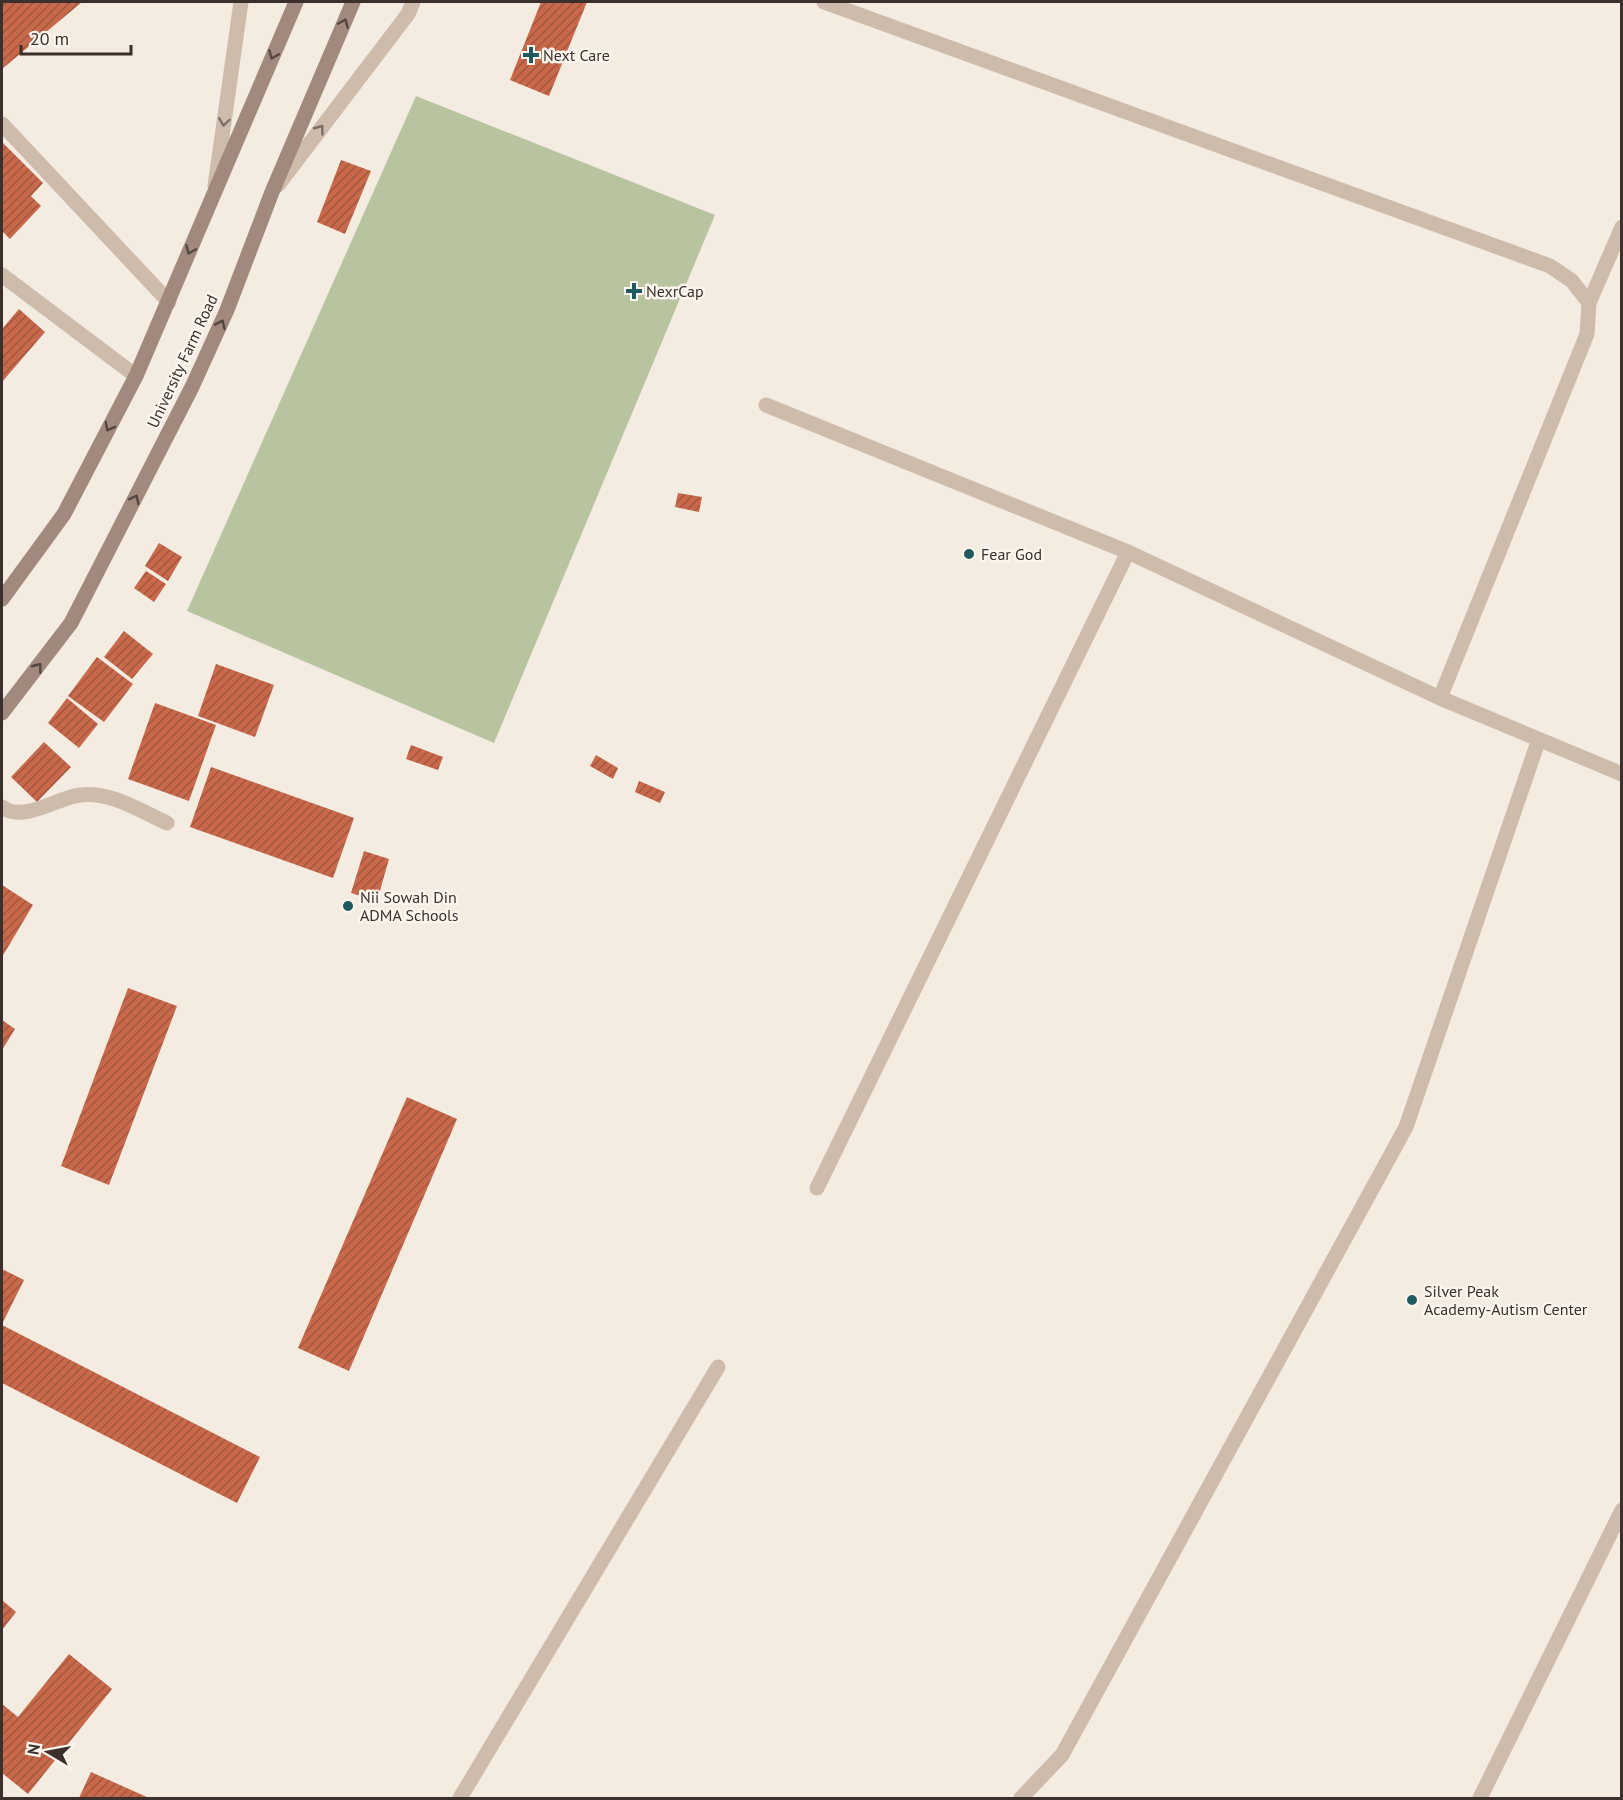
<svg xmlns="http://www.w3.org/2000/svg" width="1623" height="1800" font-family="'PT Sans',sans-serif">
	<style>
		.garden { fill: #b8c4a0 }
		.building { fill: url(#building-hatch) }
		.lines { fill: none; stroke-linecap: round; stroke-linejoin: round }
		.lane { stroke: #cdbbac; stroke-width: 15 }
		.street { stroke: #cdbbac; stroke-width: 15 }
		.secondary { stroke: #a18a7d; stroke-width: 15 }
		.oneway { stroke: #544640 }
		.oneway2 { stroke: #7d6f65 }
		.poi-dot { fill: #1f5a5e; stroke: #fbf5ee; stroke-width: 2 }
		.labels { text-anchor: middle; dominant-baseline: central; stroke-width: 5; stroke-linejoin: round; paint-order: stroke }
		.poi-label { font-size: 16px; fill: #3b302b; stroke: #fbf5ee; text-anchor: start }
		.street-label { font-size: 16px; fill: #3b302b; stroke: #fbf5ee }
	</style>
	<defs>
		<pattern id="building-hatch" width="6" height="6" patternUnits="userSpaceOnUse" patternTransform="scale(1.5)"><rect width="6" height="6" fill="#c8694b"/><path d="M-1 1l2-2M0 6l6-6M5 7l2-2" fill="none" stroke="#a4573f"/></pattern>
	</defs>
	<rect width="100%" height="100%" fill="#f4ebe1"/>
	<!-- garden -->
	<path class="garden" d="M 416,96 L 715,215 L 494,743 L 187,611 Z"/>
	<!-- building -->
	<path class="building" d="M 2,2 L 82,2 L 2,69 Z
		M 541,2 L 587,2 L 549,96 L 510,80 Z
		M 2,142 L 43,183 L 31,196 L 41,206 L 10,239 L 2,231 Z
		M 341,160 L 371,171 L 345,234 L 317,222 Z
		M 19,309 L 45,332 L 2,382 L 2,329 Z
		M 678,493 L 702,497 L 699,512 L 675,507 Z
		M 159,543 L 182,557 L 168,581 L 145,566 Z
		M 146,571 L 166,584 L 154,602 L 134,588 Z
		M 124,631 L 153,654 L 132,679 L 104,657 Z
		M 97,657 L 133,684 L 104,722 L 68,696 Z
		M 216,664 L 274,685 L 255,737 L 198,716 Z
		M 67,698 L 98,724 L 79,748 L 48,723 Z
		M 155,703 L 216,725 L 189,801 L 128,779 Z
		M 44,742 L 71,767 L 37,802 L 11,777 Z
		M 411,745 L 443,757 L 438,770 L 406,759 Z
		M 596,755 L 618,768 L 613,779 L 590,766 Z
		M 211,767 L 354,818 L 333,878 L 190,827 Z
		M 639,781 L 665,792 L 660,803 L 635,792 Z
		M 364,851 L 389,859 L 377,901 L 351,893 Z
		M 2,885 L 33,905 L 2,957 Z
		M 128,988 L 177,1006 L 109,1185 L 61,1166 Z
		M 2,1020 L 15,1029 L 2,1050 Z
		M 407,1097 L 457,1119 L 349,1371 L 298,1348 Z
		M 2,1269 L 24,1280 L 2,1324 Z
		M 2,1325 L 260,1457 L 237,1503 L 2,1383 Z
		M 2,1600 L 16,1612 L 2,1630 Z
		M 69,1654 L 112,1689 L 28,1794 L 2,1773 L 2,1704 L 18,1717 Z
		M 91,1772 L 149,1798 L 79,1798 Z"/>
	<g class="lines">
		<!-- lane -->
		<path class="lane" d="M 2,275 L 136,376
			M 1589,303 L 1622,227
			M 2,807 C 24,823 56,798 80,795 C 111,791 140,811 167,823"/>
		<!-- street -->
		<path class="street" d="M 824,2 L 1550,266 L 1572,281 L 1589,303 L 1587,334 L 1440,698
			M 2,124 L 169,302
			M 278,185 L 408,14 L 413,2
			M 215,186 L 241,2
			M 766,405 L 1128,552 L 1440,698 L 1622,774
			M 817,1188 L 1128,552
			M 460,1798 L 718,1367
			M 1021,1798 L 1062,1755 L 1406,1127 L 1539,739
			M 1480,1798 L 1622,1510"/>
		<!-- secondary -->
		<path class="secondary" d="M 2,599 L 64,514 L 136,376 L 296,2
			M 2,713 L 71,623 L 192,387 L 227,310 L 272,192 L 353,2"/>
	</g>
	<!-- one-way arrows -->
	<defs><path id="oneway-chevron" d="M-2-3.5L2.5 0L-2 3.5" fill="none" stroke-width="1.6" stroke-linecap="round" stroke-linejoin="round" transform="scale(1.5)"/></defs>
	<g class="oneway">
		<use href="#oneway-chevron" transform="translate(344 23) rotate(-67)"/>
		<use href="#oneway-chevron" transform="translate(273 55) rotate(113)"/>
		<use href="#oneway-chevron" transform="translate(190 250) rotate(113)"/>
		<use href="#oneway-chevron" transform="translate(221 324) rotate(-66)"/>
		<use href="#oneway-chevron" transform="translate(109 427) rotate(118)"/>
		<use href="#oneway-chevron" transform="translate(135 499) rotate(-63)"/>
		<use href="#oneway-chevron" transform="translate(38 667) rotate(-53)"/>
	</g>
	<g class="oneway2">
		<use href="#oneway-chevron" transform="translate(224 122) rotate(98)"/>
		<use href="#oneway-chevron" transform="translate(320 129) rotate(-53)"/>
	</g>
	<!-- markers -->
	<g class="poi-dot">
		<path d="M528 46h6v6h6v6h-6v6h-6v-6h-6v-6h6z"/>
		<path d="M631 282h6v6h6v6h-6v6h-6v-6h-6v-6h6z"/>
		<circle cx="969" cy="554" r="6"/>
		<circle cx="348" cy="906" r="6"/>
		<circle cx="1412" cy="1300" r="6"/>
	</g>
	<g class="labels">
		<!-- poi labels -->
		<g class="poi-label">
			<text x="543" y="55">Next Care</text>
			<text x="646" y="291">NexrCap</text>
			<text x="981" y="554">Fear God</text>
			<text x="360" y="897">Nii Sowah Din<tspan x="360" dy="18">ADMA Schools</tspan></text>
			<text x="1424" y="1291">Silver Peak<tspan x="1424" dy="18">Academy-Autism Center</tspan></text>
		</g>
		<!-- street labels -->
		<g class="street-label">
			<text transform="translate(182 361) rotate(-65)">University Farm Road</text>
		</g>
	</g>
	<!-- border -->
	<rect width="1623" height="1800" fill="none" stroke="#3b302b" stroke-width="6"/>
	<!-- north arrow -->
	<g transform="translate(48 1752) rotate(280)" stroke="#fbf5ee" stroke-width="4.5" paint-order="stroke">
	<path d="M0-4.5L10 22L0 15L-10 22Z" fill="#3b302b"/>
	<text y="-9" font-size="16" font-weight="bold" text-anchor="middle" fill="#3b302b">N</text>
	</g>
	<!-- scale -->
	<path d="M21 45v9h110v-9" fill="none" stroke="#3b302b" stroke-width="3"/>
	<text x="30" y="45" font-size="18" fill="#3b302b" stroke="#fbf5ee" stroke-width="4.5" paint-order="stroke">20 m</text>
</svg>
